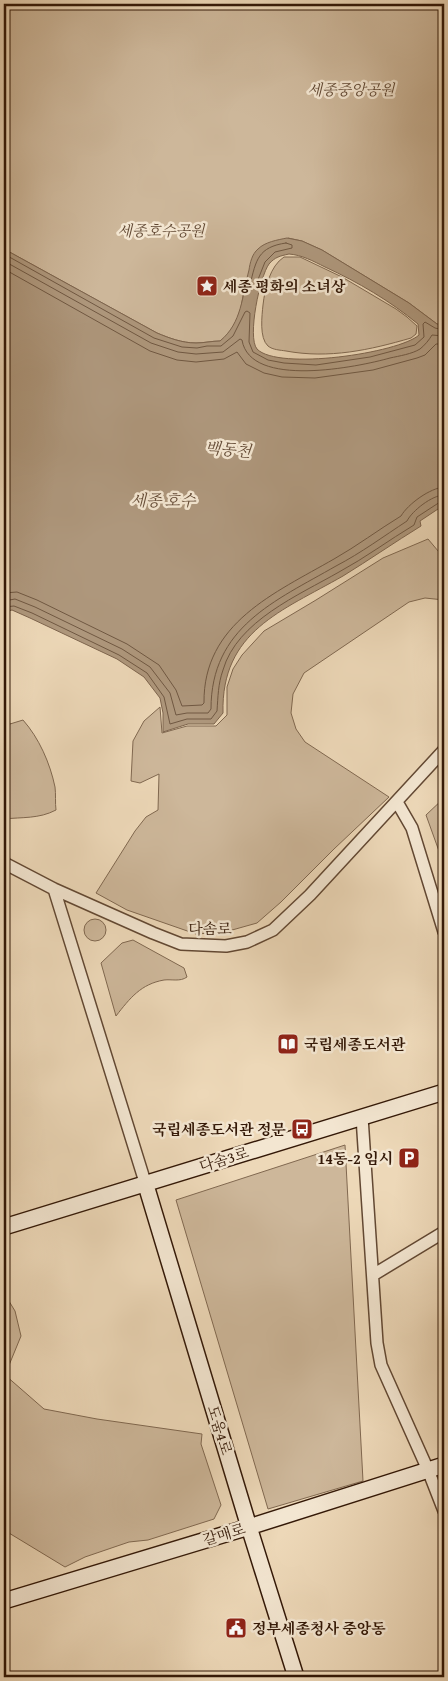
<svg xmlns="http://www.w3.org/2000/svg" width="448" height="1681" font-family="'Gentium Book Plus','Noto Serif KR',serif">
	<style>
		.green { fill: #cdb79a; stroke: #806850 }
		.water { fill: #ae977c; stroke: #7d644d; fill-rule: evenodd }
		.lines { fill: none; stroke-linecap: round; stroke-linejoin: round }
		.shore { stroke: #705842; stroke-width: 1 }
		.street-casing { stroke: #624833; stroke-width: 14 }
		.secondary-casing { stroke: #331807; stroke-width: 18 }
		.street { stroke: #f3e6d1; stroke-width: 11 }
		.secondary { stroke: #f3e6d1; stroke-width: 15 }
		.labels { text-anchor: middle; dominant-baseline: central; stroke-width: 5; stroke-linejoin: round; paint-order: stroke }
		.park-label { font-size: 15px; font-style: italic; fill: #614833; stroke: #f3e6d1 }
		.poi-label { font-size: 15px; font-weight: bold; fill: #331807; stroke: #f3e6d1; text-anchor: start }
		.street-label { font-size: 15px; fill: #331807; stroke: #f3e6d1 }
		.water-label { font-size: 16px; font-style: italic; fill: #644b36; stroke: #f3e6d1 }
	</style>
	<rect width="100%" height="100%" fill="#edd8b8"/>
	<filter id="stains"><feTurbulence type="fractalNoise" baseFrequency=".004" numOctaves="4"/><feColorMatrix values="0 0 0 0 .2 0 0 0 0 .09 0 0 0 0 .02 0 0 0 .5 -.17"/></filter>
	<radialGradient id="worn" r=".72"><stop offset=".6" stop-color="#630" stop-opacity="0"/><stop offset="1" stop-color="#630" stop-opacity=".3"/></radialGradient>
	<!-- green -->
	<path class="green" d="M 4,4 L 444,4 L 444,326 L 437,324 L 409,303 L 322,250 L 302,241 L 288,238 L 245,284 L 240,314 L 229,334 L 220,341 C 212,341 204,343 196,343 C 182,343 169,338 157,333 L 4,249 Z
		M 284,257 L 300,257 L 342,277 L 396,309 L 407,317 L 417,326 L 416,334 L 411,338 C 370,350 329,359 286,351 C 280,350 273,350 268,346 C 259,338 262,315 263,305 C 265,288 270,266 284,257 Z
		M 428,539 L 444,558 L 444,600 L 425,598 L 409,602 L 304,673 L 293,694 L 291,713 L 296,729 L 305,742 L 389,797 L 334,849 L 281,902 L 257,923 L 225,932 L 196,934 L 127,910 L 96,893 L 135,831 L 146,817 L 158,810 L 159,774 L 140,783 L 131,781 L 133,741 L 144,721 L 160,707 L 162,733 L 187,726 L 216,726 L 227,715 L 227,687 L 233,669 L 242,655 L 264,631 L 316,600 L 383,558 Z
		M 4,707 L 10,724 L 23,720 C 39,738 50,763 55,787 C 56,794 55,803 56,810 C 39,819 22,817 4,819 Z
		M 444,798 L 444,865 L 426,815 Z
		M84 930a11 11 0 1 1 22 0a11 11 0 1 1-22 0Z
		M 133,940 L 184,968 L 187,977 C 180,982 172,979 164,980 C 141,984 130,998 116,1016 L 101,963 L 122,943 Z
		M 345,1145 L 363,1481 L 268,1509 L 176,1200 Z
		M 4,1293 L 15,1311 L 21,1336 L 5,1375 L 44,1409 L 97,1419 L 202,1434 L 201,1444 L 221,1505 L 214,1519 L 148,1540 L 129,1542 L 85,1557 L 65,1567 L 4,1530 Z"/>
	<!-- water -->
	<path class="water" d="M 287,238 L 302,241 L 322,250 L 409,303 L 437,324 L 444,326 L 444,505 L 420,521 L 421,526 C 395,542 369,560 343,576 C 282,611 221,631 223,713 L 214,724 L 188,724 L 163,732 L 163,713 L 160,698 L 144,677 L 117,659 L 30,618 L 12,610 L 4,612 L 4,249 L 157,333 C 169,338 182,343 196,343 C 204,343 212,341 220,341 C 242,323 242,296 249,270 C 250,263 252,254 258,249 C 265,242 277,240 287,238 ZM 289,254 C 302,255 313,261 325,267 C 358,282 390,301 418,324 L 419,335 C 399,353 278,371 257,349 C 247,337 260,276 269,264 C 275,257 280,256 289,254 Z"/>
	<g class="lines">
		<!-- shore -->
		<path class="shore" d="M 286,243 L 292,245 L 292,248 L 275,252 L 265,262 L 255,287 L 251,287 L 250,285 C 256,260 258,247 286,243 Z
			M 4,254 L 154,338 L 182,347 L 197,348 L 207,346 L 221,346 L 233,336 L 245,312 L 247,311 L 250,313 L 249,342 L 253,352 L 268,360 L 284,363 L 316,365 L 370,357 L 415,345 L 424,337 L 423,324 L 425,322 L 435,328 L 444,330
			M 4,261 L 151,343 L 178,352 L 196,354 L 223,352 L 240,339 L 242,340 C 250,389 358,367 390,358 C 399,356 412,354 420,349 C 425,345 429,340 432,335 L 444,336
			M 4,269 L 150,351 L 177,360 L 196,362 L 224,359 L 237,352 L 246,364 L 264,373 L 282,377 L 315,378 L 373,370 L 417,358 L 425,355 L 436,344 L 444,344
			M 4,593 L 17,592 L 37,600 L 127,644 L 159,665 L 176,690 L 182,706 L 202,705 L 204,703 C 203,623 275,593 334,559 C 357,546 378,530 401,516 C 408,504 430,488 444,487
			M 4,601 L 15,599 L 35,607 L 122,649 L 150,667 L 170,693 L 176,715 L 187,713 L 208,713 L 211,709 C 211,627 275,601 336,566 C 361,553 384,536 407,521 C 412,511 432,495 444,495
			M 4,607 L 14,606 L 32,613 L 119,655 L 147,673 L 164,697 L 170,724 L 187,719 L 211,719 L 217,711 C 218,697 218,684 223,670 C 237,621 299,595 339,572 C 365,558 389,540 414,525 L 417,517 L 440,502 L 444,501"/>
		<!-- street casing -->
		<g class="street-casing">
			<path id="street" d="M 397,802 L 412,828 L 444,932
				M 4,863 L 54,889 L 153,933 L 181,944 L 226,946 L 247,942 L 273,930 L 310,895 L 444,750
				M 54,889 L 145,1182
				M 362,1117 L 377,1343 L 381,1365 L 428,1470 L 444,1511
				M 373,1275 L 444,1232"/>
		</g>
		<!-- secondary casing -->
		<g class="secondary-casing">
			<path id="secondary" d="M 145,1182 L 249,1527 L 296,1677
				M 4,1227 L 444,1092
				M 4,1601 L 249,1527 L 444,1465"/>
		</g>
		<!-- street -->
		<use href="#street" class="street"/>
		<!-- secondary -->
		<use href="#secondary" class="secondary"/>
	</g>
	<!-- icons -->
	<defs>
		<g id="sight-square" transform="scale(1.125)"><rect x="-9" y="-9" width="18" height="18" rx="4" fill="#8f2418" stroke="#f3e6d1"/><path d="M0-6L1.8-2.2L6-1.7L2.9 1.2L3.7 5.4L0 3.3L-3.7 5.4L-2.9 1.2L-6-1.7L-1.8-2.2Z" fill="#fff"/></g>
		<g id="library-square" transform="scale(1.125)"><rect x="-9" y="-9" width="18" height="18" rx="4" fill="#8f2418" stroke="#f3e6d1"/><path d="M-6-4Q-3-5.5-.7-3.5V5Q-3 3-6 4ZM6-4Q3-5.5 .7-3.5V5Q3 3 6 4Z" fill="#fff"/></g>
		<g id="bus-square" transform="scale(1.125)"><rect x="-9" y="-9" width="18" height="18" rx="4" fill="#8f2418" stroke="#f3e6d1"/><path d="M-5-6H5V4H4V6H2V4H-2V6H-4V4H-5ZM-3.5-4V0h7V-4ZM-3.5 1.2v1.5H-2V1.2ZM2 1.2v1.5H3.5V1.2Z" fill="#fff"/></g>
		<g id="parking-square" transform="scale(1.125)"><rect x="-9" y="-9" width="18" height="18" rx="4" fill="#8f2418" stroke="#f3e6d1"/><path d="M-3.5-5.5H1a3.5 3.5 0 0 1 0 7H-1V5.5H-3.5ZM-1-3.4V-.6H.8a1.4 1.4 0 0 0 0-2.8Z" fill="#fff"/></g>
		<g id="civic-square" transform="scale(1.125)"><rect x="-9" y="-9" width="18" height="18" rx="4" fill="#8f2418" stroke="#f3e6d1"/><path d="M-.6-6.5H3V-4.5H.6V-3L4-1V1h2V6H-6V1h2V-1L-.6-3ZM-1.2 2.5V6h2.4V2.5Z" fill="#fff"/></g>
	</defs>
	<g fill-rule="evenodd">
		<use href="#sight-square" x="207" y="286"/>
		<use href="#library-square" x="288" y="1044"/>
		<use href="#bus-square" x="302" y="1129"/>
		<use href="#parking-square" x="409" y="1158"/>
		<use href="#civic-square" x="236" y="1628"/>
	</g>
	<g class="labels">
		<!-- park labels -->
		<g class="park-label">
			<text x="351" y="89">세종중앙공원</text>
			<text x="161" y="230">세종호수공원</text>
		</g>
		<!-- poi labels -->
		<g class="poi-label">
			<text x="223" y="286">세종 평화의 소녀상</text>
			<text x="304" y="1044">국립세종도서관</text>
			<text x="286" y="1129" text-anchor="end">국립세종도서관 정문</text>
			<text x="393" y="1158" text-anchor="end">14동-2 임시</text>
			<text x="252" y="1628">정부세종청사 중앙동</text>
		</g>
		<!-- street labels -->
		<g class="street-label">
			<text x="210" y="928">다솜로</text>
			<text transform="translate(224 1159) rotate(-17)">다솜3로</text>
			<text transform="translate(220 1430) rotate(73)">도움4로</text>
			<text transform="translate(224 1534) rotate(-17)">갈매로</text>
		</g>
		<!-- water labels -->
		<g class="water-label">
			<text transform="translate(228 449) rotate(5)">백동천</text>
			<text x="163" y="500">세종 호수</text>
		</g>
	</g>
	<!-- margin -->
	<rect width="448" height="1681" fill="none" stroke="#edd8b8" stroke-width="20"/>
	<rect x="5" y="5" width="438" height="1671" fill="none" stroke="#331807" stroke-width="2.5"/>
	<rect x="10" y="10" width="428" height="1661" fill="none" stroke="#331807"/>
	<rect width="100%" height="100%" filter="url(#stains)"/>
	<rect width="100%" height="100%" fill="url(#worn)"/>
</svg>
